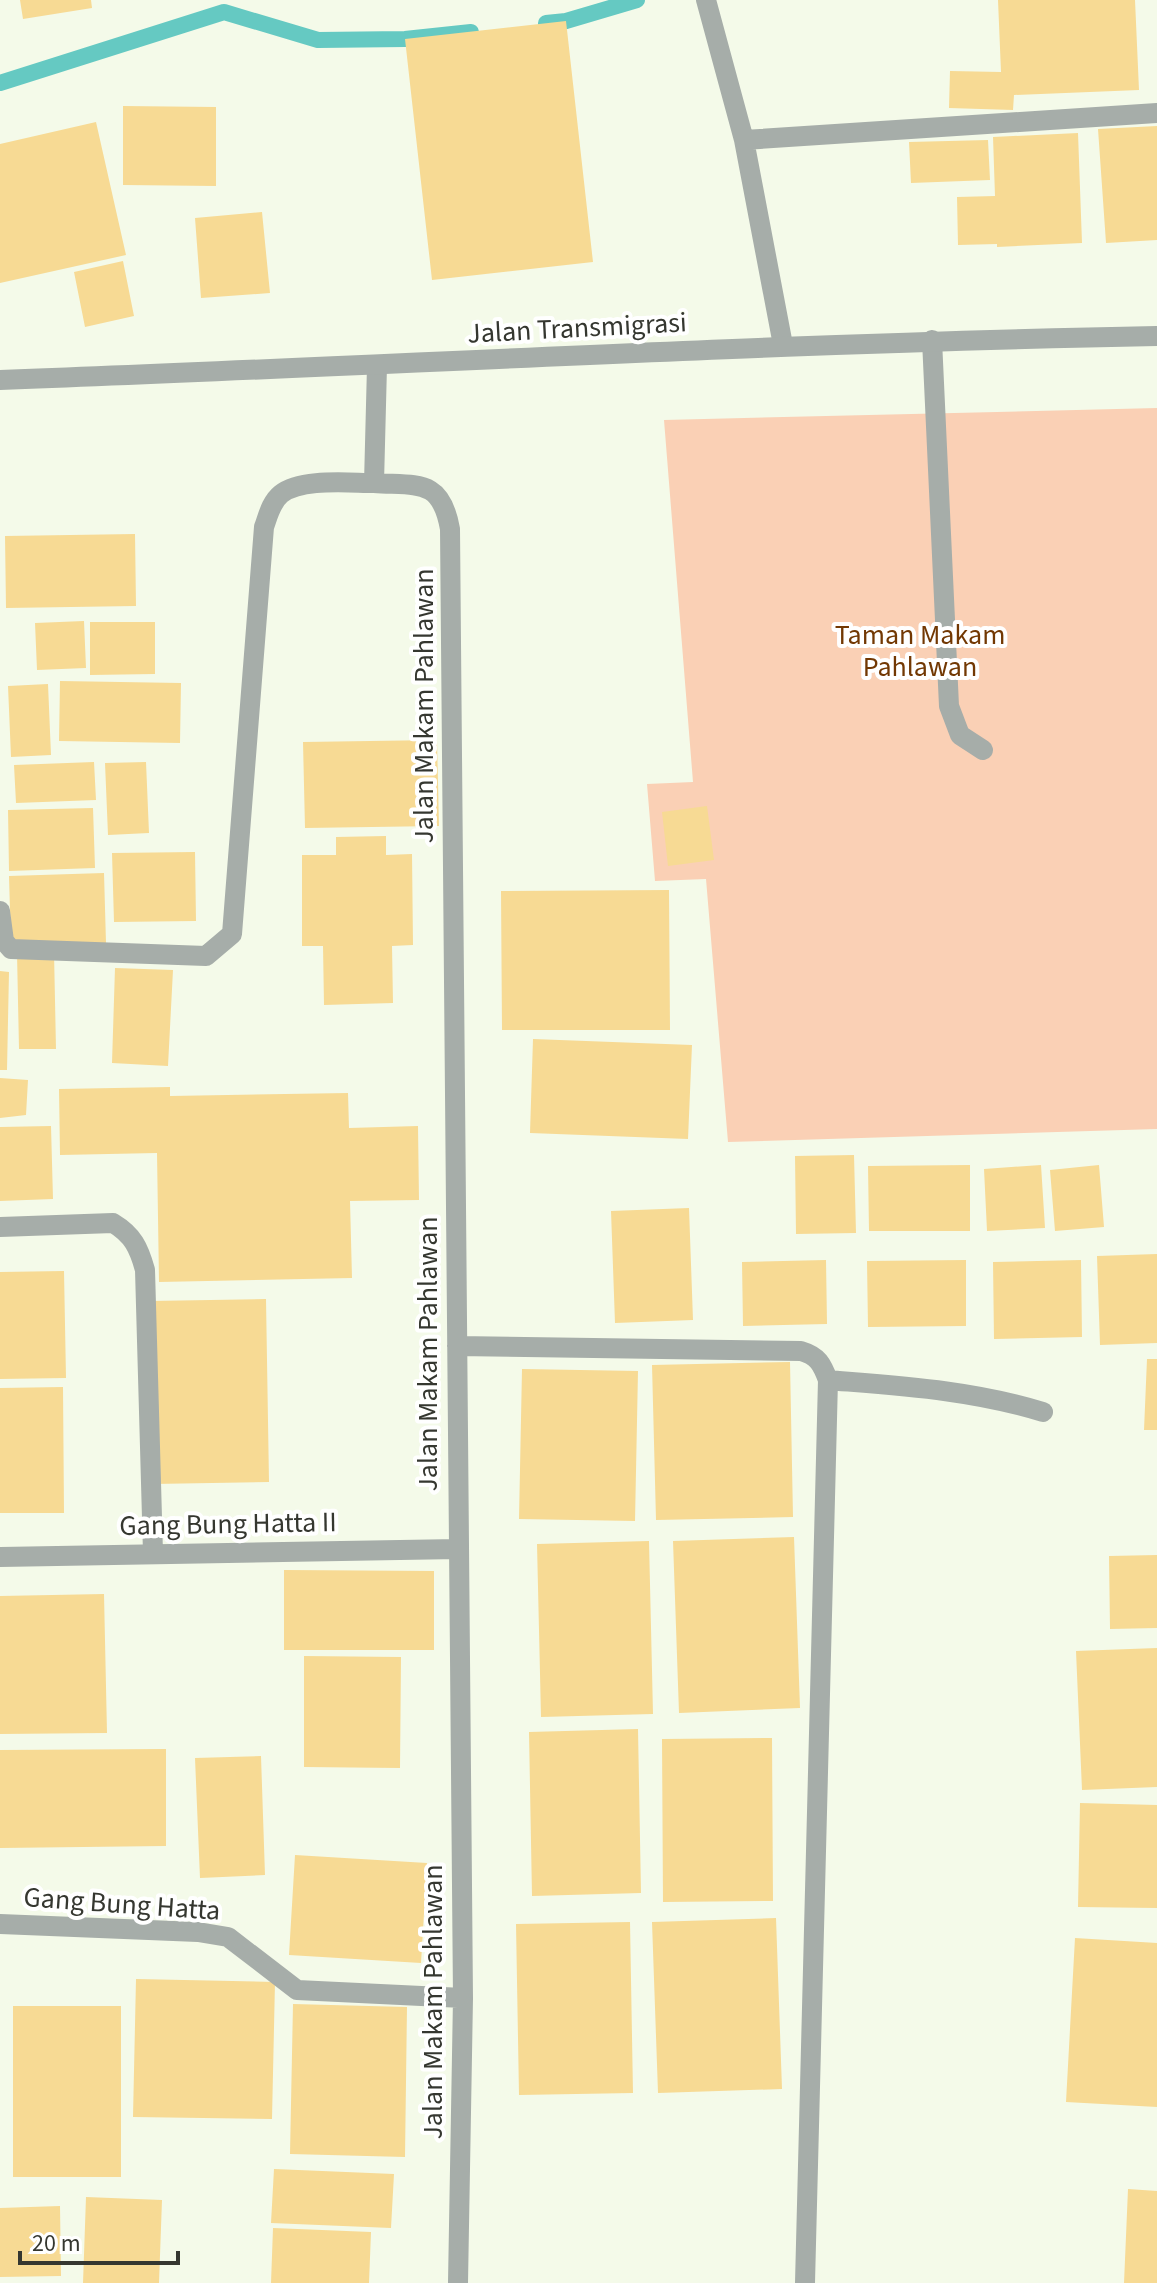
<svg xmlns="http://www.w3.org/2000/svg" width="1157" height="2283" font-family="'Source Sans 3',sans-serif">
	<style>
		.green { fill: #fad0b5 }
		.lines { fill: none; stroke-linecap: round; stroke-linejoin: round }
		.stream { stroke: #65c9c2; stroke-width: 16 }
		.building { fill: #f7da94 }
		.service { stroke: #a6ada9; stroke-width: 20 }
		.minor { stroke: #a6ada9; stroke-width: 20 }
		.tertiary { stroke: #a6ada9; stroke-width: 20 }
		.labels { text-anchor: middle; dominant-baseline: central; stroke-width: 8; stroke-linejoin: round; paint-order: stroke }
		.street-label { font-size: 28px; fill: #353730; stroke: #fff }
		.park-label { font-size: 28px; fill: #723803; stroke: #fff }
	</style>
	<rect width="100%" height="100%" fill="#f4fae9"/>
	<!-- green -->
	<path class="green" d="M 1157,408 L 1157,1129 L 728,1142 L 706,879 L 655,881 L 647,784 L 693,782 L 664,420 Z"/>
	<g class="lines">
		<!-- stream -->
		<path class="stream" d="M 546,23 L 566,21 L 637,0
			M 0,83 L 224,12 L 318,40 L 405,39 L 471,32"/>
	</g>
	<!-- building -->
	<path class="building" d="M 20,0 L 91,0 L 92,8 L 23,19 Z
		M 998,0 L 1135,0 L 1139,90 L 1014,95 L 1013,110 L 949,108 L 950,71 L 1001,72 Z
		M 566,21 L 593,262 L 432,280 L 405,39 Z
		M 123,106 L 216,107 L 216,186 L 123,185 Z
		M 96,122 L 126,255 L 0,283 L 0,144 Z
		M 1157,126 L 1157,240 L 1106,243 L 1098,129 Z
		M 1078,133 L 1082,243 L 997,247 L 997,244 L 958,245 L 957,197 L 995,196 L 993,137 Z
		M 988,140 L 990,180 L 911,183 L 909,142 Z
		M 262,212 L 270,293 L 201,298 L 195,218 Z
		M 123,261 L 134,316 L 85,327 L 74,272 Z
		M 135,534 L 136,606 L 6,608 L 5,536 Z
		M 84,621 L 86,668 L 37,670 L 35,623 Z
		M 90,622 L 155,622 L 155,674 L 90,675 Z
		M 60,681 L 181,683 L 180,743 L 59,741 Z
		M 48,684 L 51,755 L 11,757 L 8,686 Z
		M 437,740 L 439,826 L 305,828 L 303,742 Z
		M 94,762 L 96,800 L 16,803 L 14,765 Z
		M 146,762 L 149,833 L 108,835 L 105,763 Z
		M 707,806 L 714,860 L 668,866 L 662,812 Z
		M 93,808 L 95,868 L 9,871 L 8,810 Z
		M 386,836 L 386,855 L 412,854 L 413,945 L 392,946 L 393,1003 L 324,1005 L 323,946 L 302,946 L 302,855 L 336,855 L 336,837 Z
		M 195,852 L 196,921 L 114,922 L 112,853 Z
		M 104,873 L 106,943 L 11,945 L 9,876 Z
		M 669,890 L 670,1030 L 502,1030 L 501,891 Z
		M 54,952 L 56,1049 L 19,1049 L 17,953 Z
		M 115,968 L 173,970 L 168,1066 L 112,1063 Z
		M 0,971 L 9,972 L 7,1070 L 0,1070 Z
		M 533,1039 L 692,1045 L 688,1139 L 530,1133 Z
		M 0,1078 L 28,1080 L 26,1115 L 0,1118 Z
		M 170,1087 L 170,1096 L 348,1093 L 349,1128 L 418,1126 L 419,1200 L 350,1201 L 352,1278 L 159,1282 L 157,1153 L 60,1155 L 59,1089 Z
		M 51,1126 L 53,1199 L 0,1201 L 0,1127 Z
		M 854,1155 L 856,1233 L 796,1234 L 795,1156 Z
		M 970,1165 L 970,1231 L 869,1231 L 868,1166 Z
		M 1041,1165 L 1045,1228 L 987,1231 L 984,1169 Z
		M 1099,1165 L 1104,1227 L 1055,1231 L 1050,1170 Z
		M 689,1208 L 693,1320 L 615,1323 L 611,1211 Z
		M 1157,1254 L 1157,1343 L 1100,1345 L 1097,1256 Z
		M 826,1260 L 827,1324 L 743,1326 L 742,1262 Z
		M 966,1260 L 966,1326 L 868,1327 L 867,1261 Z
		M 1081,1260 L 1082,1337 L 994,1339 L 993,1262 Z
		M 64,1271 L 66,1378 L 0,1379 L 0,1272 Z
		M 266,1299 L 269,1482 L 153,1484 L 150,1301 Z
		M 1147,1359 L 1157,1359 L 1157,1430 L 1144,1430 Z
		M 790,1362 L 793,1517 L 656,1520 L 652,1365 Z
		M 522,1369 L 638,1371 L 635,1521 L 519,1519 Z
		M 63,1387 L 64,1513 L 0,1513 L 0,1388 Z
		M 794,1537 L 800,1708 L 679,1713 L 673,1541 Z
		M 649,1541 L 653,1714 L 541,1717 L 537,1544 Z
		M 1157,1555 L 1157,1628 L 1110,1629 L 1109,1556 Z
		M 284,1570 L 434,1571 L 434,1650 L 284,1650 Z
		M 104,1594 L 107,1733 L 0,1734 L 0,1596 Z
		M 1157,1648 L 1157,1787 L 1082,1790 L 1076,1651 Z
		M 304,1656 L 401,1657 L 400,1768 L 304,1767 Z
		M 638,1729 L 641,1893 L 532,1896 L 529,1732 Z
		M 772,1738 L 773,1901 L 663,1902 L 662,1739 Z
		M 166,1749 L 166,1846 L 0,1848 L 0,1750 Z
		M 261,1756 L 265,1875 L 200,1878 L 195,1758 Z
		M 1080,1803 L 1157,1805 L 1157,1908 L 1078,1907 Z
		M 295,1855 L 427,1863 L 421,1963 L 289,1955 Z
		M 776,1918 L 782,2089 L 658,2093 L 652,1922 Z
		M 630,1922 L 633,2093 L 519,2095 L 516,1924 Z
		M 1075,1938 L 1157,1943 L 1157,2107 L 1066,2102 Z
		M 136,1979 L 275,1982 L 272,2119 L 133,2117 Z
		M 293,2004 L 407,2007 L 405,2157 L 290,2154 Z
		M 13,2006 L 121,2006 L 121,2177 L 13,2177 Z
		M 274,2169 L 394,2174 L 391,2228 L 271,2223 Z
		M 1128,2189 L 1157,2191 L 1157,2283 L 1124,2283 Z
		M 86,2197 L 162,2200 L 159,2283 L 83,2283 Z
		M 60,2206 L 61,2276 L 0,2277 L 0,2208 Z
		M 273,2228 L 371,2232 L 369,2283 L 271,2283 Z"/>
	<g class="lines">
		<!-- service -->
		<path class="service" d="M 932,340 L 949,706 L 960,735 L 983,750"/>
		<!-- minor -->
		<path class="minor" d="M 706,0 L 744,140
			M 783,345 L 744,140 L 1157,113
			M 374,483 C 418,486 441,478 450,529 L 463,1998 L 458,2283
			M 0,911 L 4,941 L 11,949 L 206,956 L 232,934 L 264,527 C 268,516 271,502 281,494 C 301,478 348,483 374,483 L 377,366
			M 0,1227 L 113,1223 C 133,1235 139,1248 145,1270 L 153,1553
			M 457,1346 L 801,1351 C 818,1356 822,1364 828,1380 L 805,2283
			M 828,1380 C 901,1386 972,1390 1043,1412
			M 0,1557 L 458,1549
			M 0,1924 L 198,1932 L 228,1937 L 297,1990 L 463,1998"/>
		<!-- tertiary -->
		<path class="tertiary" d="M 0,380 C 386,366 771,343 1157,336"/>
	</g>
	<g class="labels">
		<!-- street labels -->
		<g class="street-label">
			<text transform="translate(577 328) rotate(-3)">Jalan Transmigrasi</text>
			<text transform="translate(424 706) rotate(-90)">Jalan Makam Pahlawan</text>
			<text transform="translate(428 1354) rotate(-90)">Jalan Makam Pahlawan</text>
			<text transform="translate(228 1524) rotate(-1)">Gang Bung Hatta II</text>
			<text transform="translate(122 1904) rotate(4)">Gang Bung Hatta</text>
			<text transform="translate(433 2002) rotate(-90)">Jalan Makam Pahlawan</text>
		</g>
		<!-- park labels -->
		<g class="park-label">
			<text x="920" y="635">Taman Makam<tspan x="920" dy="32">Pahlawan</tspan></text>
		</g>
	</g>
	<!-- scale -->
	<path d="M20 2251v12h158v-12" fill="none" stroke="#353730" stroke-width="4"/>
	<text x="32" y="2251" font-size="24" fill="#353730" stroke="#ffffff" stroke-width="6" paint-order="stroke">20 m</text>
</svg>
